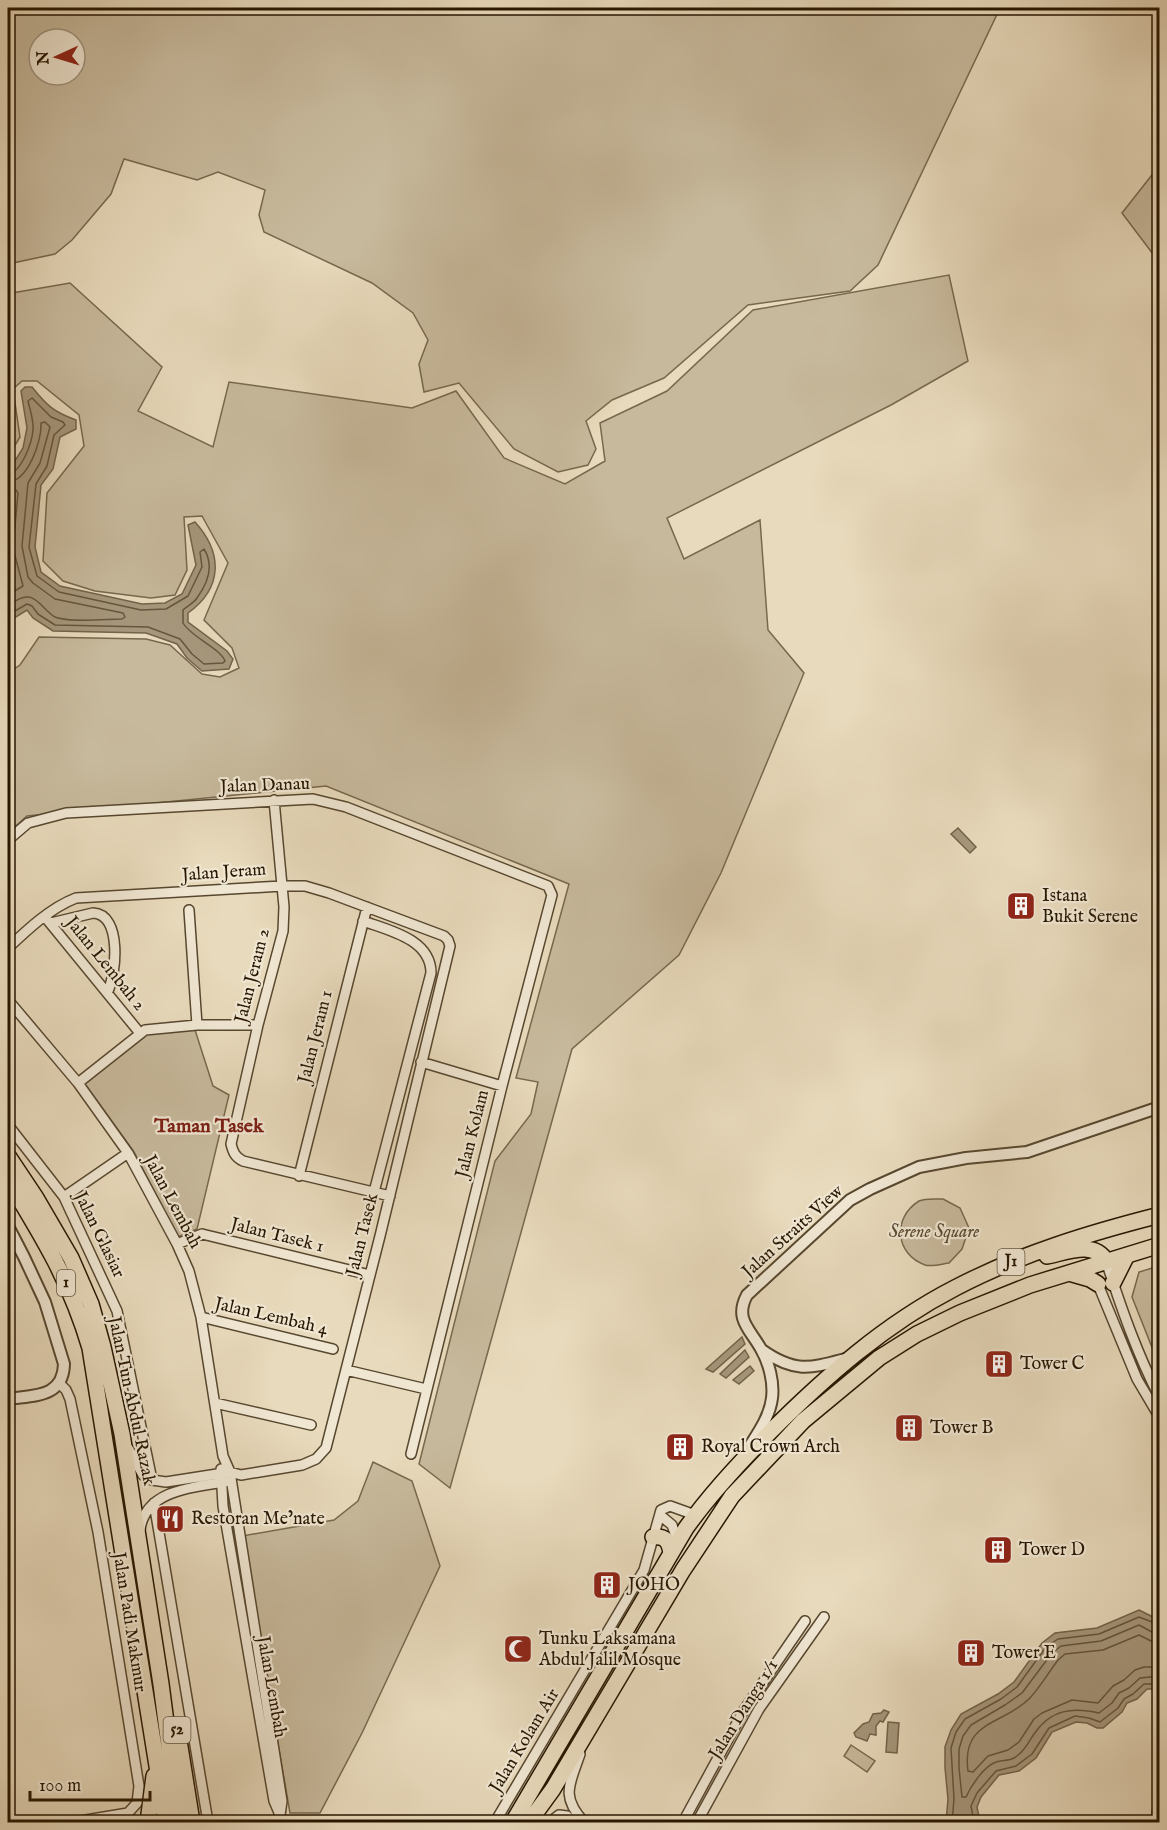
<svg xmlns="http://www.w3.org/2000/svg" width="1167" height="1830" font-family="'IM FELL English',serif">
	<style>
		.green { fill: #c7b99c; stroke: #77684e; stroke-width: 1.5; fill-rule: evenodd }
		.water { fill: #a6977c; stroke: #73634a; stroke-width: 1.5 }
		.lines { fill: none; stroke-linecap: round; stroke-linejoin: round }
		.shore { stroke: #66563e; stroke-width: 1.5 }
		.minor-casing { stroke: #57472f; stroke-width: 12 }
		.tertiary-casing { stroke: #57472f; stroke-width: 14 }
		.trunk-casing { stroke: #271600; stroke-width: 18 }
		.minor { stroke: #f0e7d3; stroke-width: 9 }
		.tertiary { stroke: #f0e7d3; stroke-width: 10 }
		.trunk { stroke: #e8dabc; stroke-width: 15 }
		.labels { text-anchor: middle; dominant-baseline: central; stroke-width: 4.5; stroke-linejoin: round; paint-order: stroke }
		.shield { fill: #f0e7d3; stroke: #63553f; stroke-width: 1.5 }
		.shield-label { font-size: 16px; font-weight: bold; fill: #271600 }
		.street-label { font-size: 18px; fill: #271600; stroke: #f0e7d3 }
		.poi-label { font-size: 18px; fill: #271600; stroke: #f0e7d3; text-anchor: start }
		.park-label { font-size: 18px; font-style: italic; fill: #57472f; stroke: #f0e7d3 }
		.neighbourhood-label { font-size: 20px; font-weight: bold; fill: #7a1f14; stroke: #f0e7d3 }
	</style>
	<rect width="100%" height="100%" fill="#e8dabc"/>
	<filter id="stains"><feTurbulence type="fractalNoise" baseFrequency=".00333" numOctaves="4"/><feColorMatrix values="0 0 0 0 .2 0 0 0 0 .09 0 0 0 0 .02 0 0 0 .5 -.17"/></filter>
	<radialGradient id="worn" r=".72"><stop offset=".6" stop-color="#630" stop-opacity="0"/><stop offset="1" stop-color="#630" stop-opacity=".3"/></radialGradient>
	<!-- green -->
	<path class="green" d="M 8,8 L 1000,8 L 878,265 L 850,291 L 748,305 L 664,378 L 612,400 L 586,421 L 596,449 L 588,465 L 558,472 L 514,449 L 459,383 L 424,392 L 419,364 L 428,340 L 413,313 L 372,283 L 264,232 L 259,215 L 265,190 L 218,172 L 197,180 L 124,159 L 111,194 L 72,240 L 55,254 L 8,264 ZM 39,39 L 75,39 L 75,75 L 39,75 Z
		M 1159,27 L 1160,27 L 1159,150 L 1155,39 Z
		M 1159,166 L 1159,262 L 1122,213 Z
		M 949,275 L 968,361 L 891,405 L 667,518 L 684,559 L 760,520 L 768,630 L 804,673 L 721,873 L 679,955 L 572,1049 L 450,1488 L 419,1464 L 495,1161 L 531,1114 L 538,1082 L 516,1078 L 569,884 L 326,786 L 27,816 L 8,833 L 8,673 L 20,665 L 39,637 L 146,639 L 170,645 L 202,674 L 220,677 L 239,668 L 232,648 L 204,620 L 228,563 L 202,516 L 184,517 L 187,570 L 175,595 L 151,598 L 95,591 L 63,581 L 43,561 L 47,493 L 84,446 L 79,415 L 37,381 L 22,381 L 13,389 L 20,437 L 8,457 L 8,303 L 12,293 L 70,283 L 162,367 L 138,411 L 213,447 L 229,382 L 412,408 L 456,391 L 504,458 L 565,484 L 605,461 L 600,423 L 667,391 L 753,310 Z
		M 195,1030 L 213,1086 L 229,1095 L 197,1229 L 178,1237 L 134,1152 L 85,1084 L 143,1034 Z
		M 943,1199 L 960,1208 L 969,1228 L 962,1249 L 949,1263 C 942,1264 932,1267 925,1265 C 895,1254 892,1218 919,1201 C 925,1198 936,1199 943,1199 Z
		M 1159,1266 L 1160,1266 L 1159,1365 L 1132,1297 L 1139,1272 Z
		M 373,1462 L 412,1481 L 440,1566 L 362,1733 L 320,1813 L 290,1813 L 242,1536 L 334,1520 L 358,1501 Z
		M 851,1745 L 875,1761 L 867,1772 L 844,1756 Z"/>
	<!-- water -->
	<path class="water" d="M 25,387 L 32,387 C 47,406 54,412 76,420 L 76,429 L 60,437 L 53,469 L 41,485 L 35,547 L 41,572 L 60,586 L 142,604 L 165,603 L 182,594 L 196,565 L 188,525 L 195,522 C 223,553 223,588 188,613 L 188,622 L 227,651 L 233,659 L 229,669 L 202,671 L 187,658 L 177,644 L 146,633 L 53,631 L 33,618 L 27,610 L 8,622 L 8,472 L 23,448 L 27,428 L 21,391 Z
		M 958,828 L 976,847 L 970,853 L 951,834 Z
		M 742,1337 L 745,1344 L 713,1372 L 706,1369 Z
		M 745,1350 L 749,1357 L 726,1378 L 720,1374 Z
		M 750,1366 L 754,1371 L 739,1384 L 733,1380 Z
		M 1139,1610 L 1159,1620 L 1159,1689 L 1147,1689 L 1137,1699 L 1127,1703 L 1122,1712 L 1103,1728 L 1097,1728 L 1087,1723 L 1076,1722 L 1052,1732 L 1036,1758 L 1019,1771 L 999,1775 L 981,1797 L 977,1807 L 980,1822 L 946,1822 L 948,1799 L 945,1768 L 945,1747 L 951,1730 L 961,1714 L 998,1694 L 1014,1682 L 1042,1643 L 1055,1633 L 1097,1628 Z
		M 884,1710 L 889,1712 L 883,1722 L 880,1721 L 876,1726 L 876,1735 L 870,1734 L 867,1741 L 856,1737 L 854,1733 L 863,1724 L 869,1722 L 873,1714 L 881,1713 Z
		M 888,1722 L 899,1723 L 897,1753 L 886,1752 Z"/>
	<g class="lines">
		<!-- shore -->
		<path class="shore" d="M 8,474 C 21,473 32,443 33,430 C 34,421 30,410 28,401 L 32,398 L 51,417 L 63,422 L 65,425 L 54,435 L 47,466 L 36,484 L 29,547 L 37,576 L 59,592 L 141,610 L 166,609 L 188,596 L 202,567 L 200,552 L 204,549 C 214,565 208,583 197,598 C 194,603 187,606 183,610 L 183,623 C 191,637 220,648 225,661 L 223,663 L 204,664 L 192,654 L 180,639 L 148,627 L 55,625 L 38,614 L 32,606 L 27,604 L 8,615
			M 8,482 C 28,481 42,441 41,423 L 45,422 L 50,427 L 40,463 L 28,483 L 22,546 L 28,577 L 33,583 L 55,599 L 123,613 L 125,617 L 122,619 C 107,619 68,623 55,617 C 46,612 38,598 29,597 C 21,596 14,602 8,606
			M 8,491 L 16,490 L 18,493 L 13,548 L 23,586 L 8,595
			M 1160,1633 L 1152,1632 L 1139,1625 L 1101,1641 L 1061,1646 L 1052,1653 L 1022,1693 L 1005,1705 L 971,1725 L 963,1736 L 959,1749 L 959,1768 L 962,1797 L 966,1797 C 971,1786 984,1766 996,1762 C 1001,1760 1009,1761 1014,1758 C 1024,1752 1028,1743 1034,1734 C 1051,1709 1073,1707 1099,1713 L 1112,1703 L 1119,1693 L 1129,1688 L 1140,1678 L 1160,1676
			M 1160,1642 L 1151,1641 L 1139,1635 L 1103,1650 L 1065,1654 L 1058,1660 C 1049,1672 1040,1687 1030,1698 C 1002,1726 961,1720 968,1771 L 973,1772 L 988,1756 L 1008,1750 L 1019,1742 L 1034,1719 L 1042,1713 L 1072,1700 L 1098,1703 L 1113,1686 L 1124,1680 L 1135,1670 L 1144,1667 L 1160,1667
			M 952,1822 L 954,1799 L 951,1748 L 956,1732 L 965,1719 L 1001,1699 L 1017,1687 L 1046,1647 L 1058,1639 L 1099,1634 L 1139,1617 L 1160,1625
			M 974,1822 L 971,1806 L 977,1793 L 996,1771 L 1016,1766 L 1032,1754 L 1049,1728 L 1075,1716 L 1089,1718 L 1100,1722 L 1118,1708 L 1124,1699 L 1133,1694 L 1144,1684 L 1160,1684"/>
		<!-- minor casing -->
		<g class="minor-casing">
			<path id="minor" d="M 274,800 L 284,907 L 283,931 L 258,1025 L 231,1144 C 233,1152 235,1157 243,1161 L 390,1196
				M 8,840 L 28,823 L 66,813 L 313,799 L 346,807 L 548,886 L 552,895 L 502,1086 L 411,1454
				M 189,910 L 197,1025
				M 45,917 L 139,1032
				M 363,921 C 388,930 431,939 431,973 L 374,1192
				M 51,923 L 93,913 C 122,914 117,974 107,993
				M 8,948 C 27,930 50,908 76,898 L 282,886 L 305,886 L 329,893 L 444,936 L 448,940 L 450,946 L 380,1236 L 326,1448 L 316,1459 L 302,1465 L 241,1475 L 230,1472 L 166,1482 L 152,1480 L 143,1475 L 128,1448
				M 8,1000 L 78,1083 L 128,1153 L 177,1244 L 189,1271 L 201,1317 L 223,1456 L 230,1472 L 282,1801 L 280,1815 L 276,1822
				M 421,1062 L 502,1086
				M 78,1083 L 145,1030 L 197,1025 L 258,1025
				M 8,1125 L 64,1197 L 117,1311 L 152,1480
				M 299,1176 L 367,907
				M 64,1197 L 128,1153
				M 177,1244 L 202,1234 L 370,1275
				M 1106,1261 C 1121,1307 1137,1354 1160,1398
				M 1097,1282 L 1137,1379 L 1160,1418
				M 201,1317 L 333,1349
				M 346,1370 L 426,1389
				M 60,1384 L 66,1390 L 70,1399 L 98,1532 L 139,1786 L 137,1803 L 128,1813 L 74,1822
				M 215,1403 L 311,1425
				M 221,1469 L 223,1506 L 274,1801 L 280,1815
				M 154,1503 L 208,1822
				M 660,1515 L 672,1525 L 678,1542
				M 140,1530 C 145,1490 193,1487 225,1482
				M 580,1754 C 570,1784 560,1796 584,1822
				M 495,1822 L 644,1570 L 661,1510 L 670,1506 L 695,1515
				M 550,1822 L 559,1815 L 567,1816 L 574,1822
				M 683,1822 L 744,1710 L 805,1621
				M 697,1822 L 759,1709 L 824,1617
				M 1156,1822 L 1160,1793"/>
		</g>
		<!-- tertiary casing -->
		<g class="tertiary-casing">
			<path id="tertiary" d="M 8,1226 L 24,1257 L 45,1302 L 64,1364 C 63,1398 34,1395 8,1399
				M 762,1350 C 796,1374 811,1368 849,1358
				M 751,1444 C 760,1430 770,1415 772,1398 C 774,1382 769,1363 761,1349 C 750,1329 734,1319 747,1295 L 850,1200 L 870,1189 L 919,1167 L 966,1158 L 1027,1152 L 1160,1107"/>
		</g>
		<!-- trunk casing -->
		<g class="trunk-casing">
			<path id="trunk" d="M 8,1156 L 36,1198 L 71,1258 L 91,1304 L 103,1347 L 122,1434 L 161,1684 L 179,1822
				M 8,1180 C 43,1237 71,1283 90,1348 L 166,1822
				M 1047,1256 C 1067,1252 1094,1240 1106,1261
				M 1069,1273 L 1090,1279 L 1098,1284
				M 1113,1283 L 1127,1255
				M 653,1537 C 666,1536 669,1541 671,1553
				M 177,1728 L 192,1822
				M 148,1822 L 154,1776
				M 513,1822 L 686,1528 C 711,1493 739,1463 769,1433 C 825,1377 885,1324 955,1288 C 1020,1254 1089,1233 1160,1215
				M 529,1822 L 553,1789 L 683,1570 L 732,1496 L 803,1421 L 879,1358 L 917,1334 L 960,1313 L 1030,1285 L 1160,1245"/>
		</g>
		<!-- minor -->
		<use href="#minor" class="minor"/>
		<!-- tertiary -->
		<use href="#tertiary" class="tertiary"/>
		<!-- trunk -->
		<use href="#trunk" class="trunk"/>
	</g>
	<!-- icons -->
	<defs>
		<g id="building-square" transform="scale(1.5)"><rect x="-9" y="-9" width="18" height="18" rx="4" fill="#8f2418" stroke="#f0e7d3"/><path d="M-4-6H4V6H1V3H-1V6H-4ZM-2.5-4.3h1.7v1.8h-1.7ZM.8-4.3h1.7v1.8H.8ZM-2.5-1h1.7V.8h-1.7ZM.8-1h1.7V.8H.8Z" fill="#fff"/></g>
		<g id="restaurant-square" transform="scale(1.5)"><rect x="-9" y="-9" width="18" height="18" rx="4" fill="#8f2418" stroke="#f0e7d3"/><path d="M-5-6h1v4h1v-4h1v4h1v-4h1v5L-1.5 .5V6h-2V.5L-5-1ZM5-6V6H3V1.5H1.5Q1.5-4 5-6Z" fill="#fff"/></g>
		<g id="mosque-square" transform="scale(1.5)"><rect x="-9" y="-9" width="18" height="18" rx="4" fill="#8f2418" stroke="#f0e7d3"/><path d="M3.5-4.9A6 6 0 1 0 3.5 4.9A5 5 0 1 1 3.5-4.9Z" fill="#fff"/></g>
	</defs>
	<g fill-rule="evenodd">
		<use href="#building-square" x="1021" y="906"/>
		<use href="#building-square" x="999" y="1364"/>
		<use href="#building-square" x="909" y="1428"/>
		<use href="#building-square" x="680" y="1447"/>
		<use href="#restaurant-square" x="170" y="1519"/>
		<use href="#building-square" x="998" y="1550"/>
		<use href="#building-square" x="607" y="1585"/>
		<use href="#mosque-square" x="518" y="1649"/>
		<use href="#building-square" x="971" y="1653"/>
	</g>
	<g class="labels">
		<!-- shield labels -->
		<g class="shield">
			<rect x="997.5" y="1249" width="27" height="26" rx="4.5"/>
			<rect x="57" y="1270" width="18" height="26" rx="4.5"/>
			<rect x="163.5" y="1717" width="27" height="26" rx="4.5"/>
		</g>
		<g class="shield-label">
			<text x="1011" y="1262">J1</text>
			<text x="66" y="1283">1</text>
			<text x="177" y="1730">52</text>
		</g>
		<!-- street labels -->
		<g class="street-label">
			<text transform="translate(265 786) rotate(-2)">Jalan Danau</text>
			<text transform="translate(224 873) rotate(-4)">Jalan Jeram</text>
			<text transform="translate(105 964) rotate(51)">Jalan Lembah 2</text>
			<text transform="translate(253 976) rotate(-76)">Jalan Jeram 2</text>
			<text transform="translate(316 1037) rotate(-76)">Jalan Jeram 1</text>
			<text transform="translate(473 1134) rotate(-76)">Jalan Kolam</text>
			<text transform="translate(172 1202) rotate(62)">Jalan Lembah</text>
			<text transform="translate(793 1232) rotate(-42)">Jalan Straits View</text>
			<text transform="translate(99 1235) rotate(64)">Jalan Glasiar</text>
			<text transform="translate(363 1235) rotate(-76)">Jalan Tasek</text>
			<text transform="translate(277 1236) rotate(14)">Jalan Tasek 1</text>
			<text transform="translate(271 1317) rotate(13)">Jalan Lembah 4</text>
			<text transform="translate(131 1401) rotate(78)">Jalan Tun Abdul Razak</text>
			<text transform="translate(129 1622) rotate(81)">Jalan Padi Makmur</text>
			<text transform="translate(271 1687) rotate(80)">Jalan Lembah</text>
			<text transform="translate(744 1710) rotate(-58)">Jalan Danga 1/1</text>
			<text transform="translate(525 1741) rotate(-59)">Jalan Kolam Air</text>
		</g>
		<!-- poi labels -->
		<g class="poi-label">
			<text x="1042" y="896">Istana<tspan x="1042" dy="21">Bukit Serene</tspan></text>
			<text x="1020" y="1364">Tower C</text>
			<text x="930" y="1428">Tower B</text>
			<text x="701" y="1447">Royal Crown Arch</text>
			<text x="191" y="1519">Restoran Me’nate</text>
			<text x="1019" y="1550">Tower D</text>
			<text x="628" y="1585">JOHO</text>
			<text x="539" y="1639">Tunku Laksamana<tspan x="539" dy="21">Abdul Jalil Mosque</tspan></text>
			<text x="992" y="1653">Tower E</text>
		</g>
		<!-- park labels -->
		<g class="park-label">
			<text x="934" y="1232">Serene Square</text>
		</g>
		<!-- neighbourhood labels -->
		<g class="neighbourhood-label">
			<text x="209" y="1126">Taman Tasek</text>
		</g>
	</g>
	<!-- margin -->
	<rect width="1167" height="1830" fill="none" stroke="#e8dabc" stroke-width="30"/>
	<rect x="9" y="9" width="1149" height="1812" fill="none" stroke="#271600" stroke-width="3"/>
	<rect x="15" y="15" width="1137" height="1800" fill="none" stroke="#271600" stroke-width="1.5"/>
	<!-- north arrow -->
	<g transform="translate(57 57) rotate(266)"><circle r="28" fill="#f0e7d3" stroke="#a0937f" stroke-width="1.5"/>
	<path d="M0-4.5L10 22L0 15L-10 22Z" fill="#8f2418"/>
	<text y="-9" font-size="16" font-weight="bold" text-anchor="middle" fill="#271600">N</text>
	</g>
	<!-- scale -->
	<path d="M30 1791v9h120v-9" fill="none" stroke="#271600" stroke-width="3"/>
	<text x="39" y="1791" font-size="18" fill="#271600" stroke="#f0e7d3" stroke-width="4.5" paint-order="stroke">100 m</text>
	<rect width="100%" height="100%" filter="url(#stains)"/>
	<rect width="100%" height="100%" fill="url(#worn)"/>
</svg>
